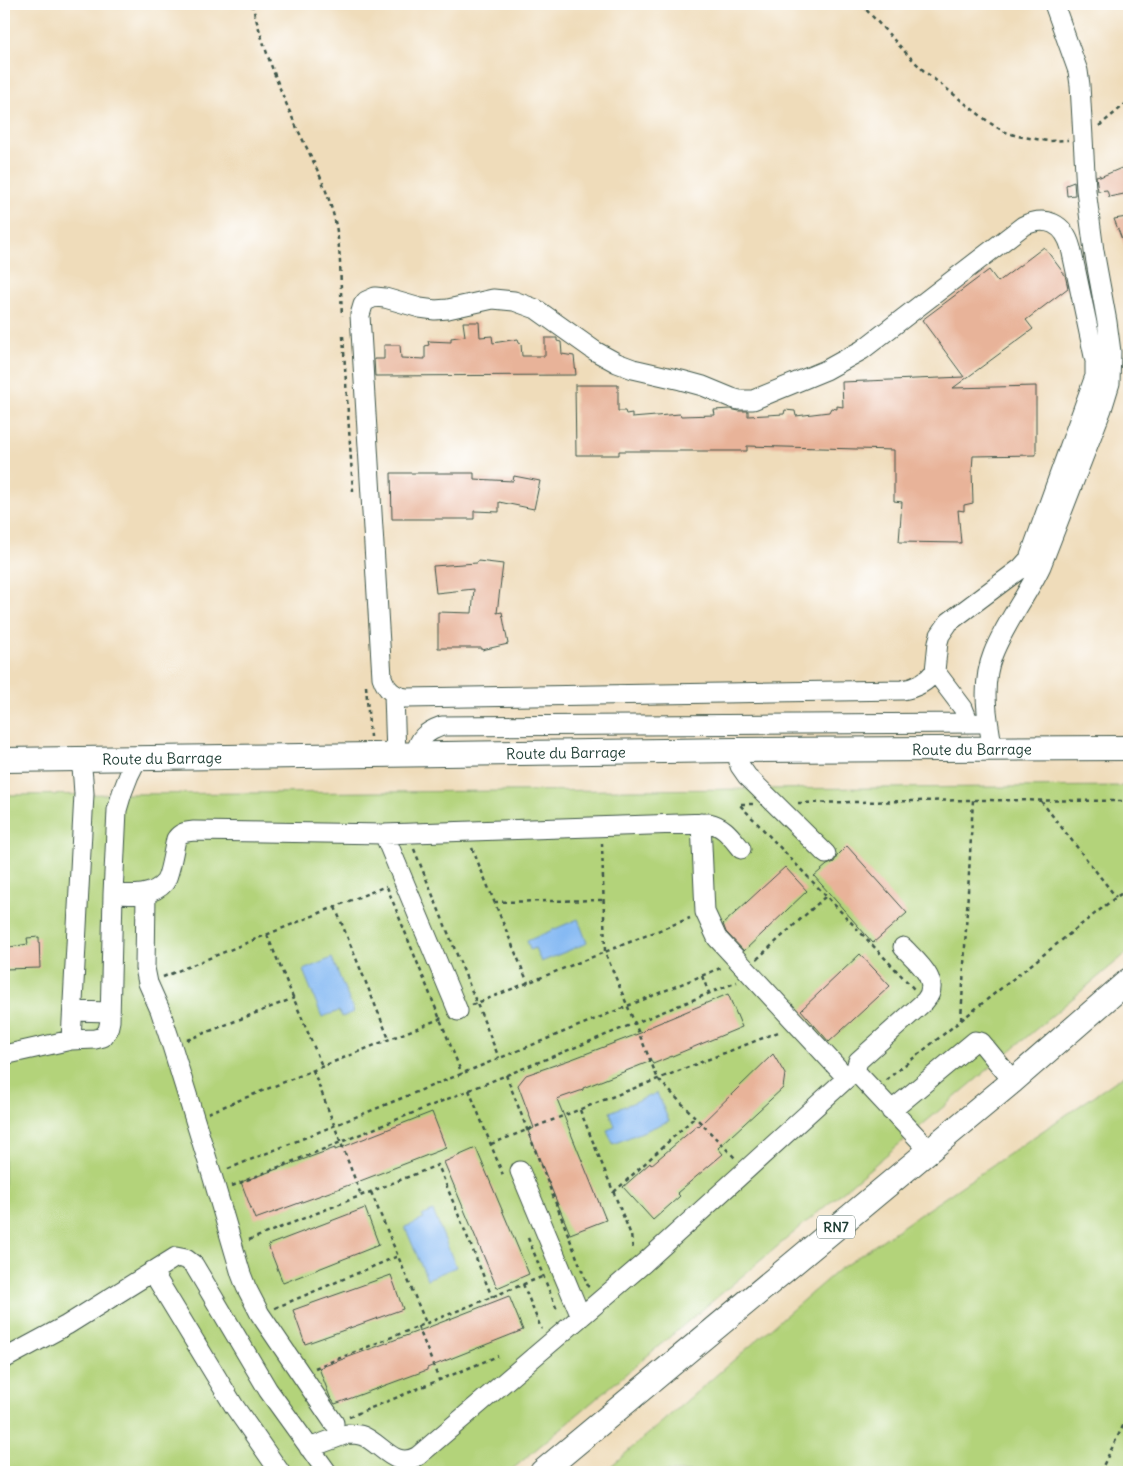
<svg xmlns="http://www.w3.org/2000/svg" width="1133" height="1476" font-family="Delius,sans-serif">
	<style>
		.green { fill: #b3d37a; stroke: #698857 }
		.water { fill: #85b9f3; stroke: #527b94 }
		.building { fill: #e8b399 }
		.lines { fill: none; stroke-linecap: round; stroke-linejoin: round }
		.minor-casing { stroke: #3e5548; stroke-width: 21 }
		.major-casing { stroke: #3e5548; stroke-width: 26 }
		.path { stroke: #3e5548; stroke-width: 2.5; stroke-dasharray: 4 4; stroke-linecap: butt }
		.minor { stroke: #fff; stroke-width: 19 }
		.major { stroke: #fff; stroke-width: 24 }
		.labels { text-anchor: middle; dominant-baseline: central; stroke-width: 5; stroke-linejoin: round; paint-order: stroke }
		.shield { fill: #fff; stroke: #627771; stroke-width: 1 }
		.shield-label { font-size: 14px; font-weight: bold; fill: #1f3d34 }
		.street-label { font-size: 15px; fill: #1f3d34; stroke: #fff }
	</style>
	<rect width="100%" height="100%" fill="#fff"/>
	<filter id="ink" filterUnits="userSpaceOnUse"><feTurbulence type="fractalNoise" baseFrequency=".02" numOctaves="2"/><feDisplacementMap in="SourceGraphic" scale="10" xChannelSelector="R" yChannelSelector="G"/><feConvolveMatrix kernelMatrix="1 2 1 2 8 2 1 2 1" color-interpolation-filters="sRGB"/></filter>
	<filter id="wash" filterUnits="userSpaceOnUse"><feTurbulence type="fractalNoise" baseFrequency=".0096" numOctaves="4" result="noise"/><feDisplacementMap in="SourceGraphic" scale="20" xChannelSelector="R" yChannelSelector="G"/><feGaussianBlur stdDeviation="1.12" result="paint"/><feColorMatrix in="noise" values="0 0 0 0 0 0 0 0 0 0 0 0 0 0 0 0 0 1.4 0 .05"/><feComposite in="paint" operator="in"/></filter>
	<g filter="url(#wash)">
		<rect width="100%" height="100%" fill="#efdcba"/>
		<!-- green -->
		<path class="green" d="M 1129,786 L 1129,951 L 509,1472 L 4,1472 L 4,795 Z
			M 1129,1072 L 1129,1472 L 604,1472 L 837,1271 Z"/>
		<!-- water -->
		<path class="water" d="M 578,919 L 587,943 L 541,962 L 535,948 L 530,950 L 527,941 Z
			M 332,958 L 354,1012 L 342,1017 L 339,1011 L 322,1017 L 303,970 Z
			M 657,1093 L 669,1121 L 613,1144 L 607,1130 L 615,1127 L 610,1112 Z
			M 433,1211 L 456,1267 L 427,1279 L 405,1227 L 424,1219 L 422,1216 Z"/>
		<g id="blocks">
			<!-- building -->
			<path class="building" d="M 1124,167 L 1129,170 L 1129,193 L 1109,197 L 1107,190 L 1098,191 L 1096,176 L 1100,175 L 1100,177 Z
				M 1074,182 L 1075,195 L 1067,196 L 1066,185 Z
				M 1127,217 L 1129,232 L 1128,255 L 1114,219 Z
				M 1044,247 L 1065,275 L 1068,288 L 1026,320 L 1033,329 L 953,388 L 1036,386 L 1036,455 L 973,456 L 972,470 L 973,503 L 964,505 L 964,511 L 958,510 L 961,543 L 899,542 L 902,502 L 894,501 L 894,450 L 747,446 L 747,451 L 619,451 L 619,455 L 576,455 L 575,385 L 618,385 L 618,411 L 625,411 L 626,414 L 632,413 L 632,418 L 680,414 L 681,416 L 715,415 L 714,410 L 730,409 L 739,411 L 748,411 L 748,416 L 784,414 L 785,410 L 795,411 L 796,416 L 829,412 L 831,408 L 837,409 L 837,406 L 843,407 L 842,382 L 964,377 L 922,320 L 989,270 L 998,282 Z
				M 463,322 L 479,322 L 480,337 L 492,336 L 493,343 L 518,339 L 519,343 L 521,344 L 522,356 L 545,356 L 545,338 L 557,338 L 557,341 L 561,342 L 562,354 L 574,356 L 576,375 L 375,376 L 374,359 L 384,359 L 384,345 L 400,345 L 401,358 L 425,359 L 425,346 L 429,345 L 428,341 L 451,342 L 451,338 L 465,336 Z
				M 391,473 L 474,473 L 474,479 L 513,481 L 514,476 L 540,481 L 534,509 L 499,502 L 499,512 L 474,511 L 474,519 L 392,519 Z
				M 478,561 L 503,564 L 497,613 L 502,612 L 508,644 L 482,650 L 482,648 L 438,648 L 438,612 L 472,613 L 474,589 L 436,593 L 433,566 L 477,563 Z
				M 847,846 L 907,913 L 873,943 L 814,876 L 827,865 L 834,862 L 837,856 Z
				M 785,867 L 807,891 L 744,951 L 726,932 L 723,924 Z
				M 39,937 L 40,968 L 4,969 L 4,948 L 28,944 L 27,938 Z
				M 860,954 L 890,986 L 829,1042 L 801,1010 Z
				M 728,994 L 742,1027 L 653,1064 L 651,1061 L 583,1088 L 583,1090 L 557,1099 L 606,1220 L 570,1234 L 528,1131 L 534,1128 L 518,1085 L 526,1075 L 572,1059 L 643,1032 L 647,1028 Z
				M 773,1054 L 785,1074 L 783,1088 L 718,1148 L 723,1154 L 677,1193 L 680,1196 L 653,1220 L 623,1187 L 650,1163 L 651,1165 L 698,1125 L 699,1126 Z
				M 432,1112 L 446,1148 L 360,1181 L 255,1219 L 241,1182 L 335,1148 L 335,1150 Z
				M 476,1148 L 529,1274 L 497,1288 L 444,1162 Z
				M 365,1208 L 379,1245 L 283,1283 L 268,1245 Z
				M 391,1275 L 403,1309 L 305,1344 L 293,1310 Z
				M 509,1296 L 523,1330 L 427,1368 L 427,1370 L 335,1404 L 330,1397 L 319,1368 L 424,1329 Z"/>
		</g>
	</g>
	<g filter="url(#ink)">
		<use href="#blocks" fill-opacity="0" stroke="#3e5548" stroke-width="1"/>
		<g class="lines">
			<!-- minor casing -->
			<g class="minor-casing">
				<path id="minor" d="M 935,671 C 927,682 916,688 902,690 L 406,698 C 393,696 386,689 382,677 L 360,315 L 363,305 L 366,301 L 375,297 L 385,298 L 420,308 L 435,310 L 448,309 L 493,299 L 514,301 L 536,309 L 595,351 L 617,363 L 633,369 L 681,380 L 703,386 L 732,398 L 739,400 L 753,400 L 826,370 L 862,350 L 1023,226 C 1046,215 1064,223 1071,248 L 1095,361 L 1095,376 L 1029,559 L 1021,568 L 949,622 L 940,635 L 938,642 L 935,671 L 963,708 L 969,723
					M 394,694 L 396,756
					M 993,749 C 987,719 981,684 993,654 C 1005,623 1027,596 1041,566 L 1102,409 L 1110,383 L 1111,352 L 1107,322 L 1094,251 L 1086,190 L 1080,85 L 1078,71 L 1054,4
					M 736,750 L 740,766 L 747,776 L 826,854
					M 415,755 C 419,738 425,732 442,726 L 979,723
					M 384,834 L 458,1011
					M 146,893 L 145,968 L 148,983 L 160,1010 L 172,1046 L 212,1175 L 241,1274 L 246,1287 L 260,1314 L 334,1423
					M 113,894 C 131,895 153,897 165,882 C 170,875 174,848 176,839 C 181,832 186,832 194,831 L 384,834 L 709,823 C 724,826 731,837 741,849
					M 903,947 C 916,961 943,981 925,1001 L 858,1061 L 856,1068 L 856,1072 L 929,1150
					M 73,1011 L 110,1012
					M 71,1040 L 84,794 L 83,779 L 81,759
					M 4,1055 L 71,1040 L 95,1039 L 103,1037 L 108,1030 L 110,1021 L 113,894 L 117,810 L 122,793 L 129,775 L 137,759
					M 891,1111 L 975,1041 L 981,1042 L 1013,1081
					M 520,1171 L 581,1317
					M 152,1271 L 234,1406 L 280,1472
					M 4,1359 L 67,1325 L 176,1257 L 186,1259 L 194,1265 L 268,1390 L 327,1472
					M 309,1448 L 347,1434 C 352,1434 358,1434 363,1436 C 382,1444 395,1470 418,1456 L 644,1263 L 847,1078 L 717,938 L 705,912 L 701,823"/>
			</g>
			<!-- major casing -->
			<g class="major-casing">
				<g id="major">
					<path id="s1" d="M 4,760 L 736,750 L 1129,748"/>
					<path d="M 542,1472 L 1013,1081 L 1129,980"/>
				</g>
			</g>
			<!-- path -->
			<path class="path" d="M 252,4 C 263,46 278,86 296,126 C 309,153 324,180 332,210 C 342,241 340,283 342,316
				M 861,4 L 907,54 L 924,71 L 990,123 L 1003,131 L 1017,136 L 1048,141 L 1068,140
				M 1099,126 L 1129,101
				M 343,336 L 353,491
				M 366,686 L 370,737
				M 1041,801 L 1116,897
				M 798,803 L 973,800 L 1129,801
				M 753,804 L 739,804 L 914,989
				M 602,843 L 605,952 L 658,1079 L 735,1158
				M 472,848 L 528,983
				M 414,849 L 499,1058
				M 387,887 L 462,1074
				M 494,902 L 604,900
				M 335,907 L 389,1039
				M 267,935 L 322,1066
				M 757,959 L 826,896
				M 702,976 L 709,993
				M 163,977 L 386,886
				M 472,1005 L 690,918
				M 961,1020 L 973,800
				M 187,1040 L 294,998
				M 313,1070 L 361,1195
				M 506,1075 L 588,1286 L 587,1287
				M 886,1080 L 1116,897 L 1129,889
				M 469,1090 L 503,1175
				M 580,1110 L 631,1235 L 633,1250
				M 208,1113 L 444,1017
				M 491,1144 L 781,1031
				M 228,1169 L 723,967
				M 232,1186 L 737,982
				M 371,1192 L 426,1323
				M 614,1192 L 695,1117
				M 528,1238 L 557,1310
				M 249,1240 L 438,1165 L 492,1297
				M 523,1284 L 540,1326 L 542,1329
				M 275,1308 L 398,1256
				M 418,1326 L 439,1380
				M 315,1368 L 544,1276
				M 349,1417 L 498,1356
				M 1100,1472 L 1129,1414"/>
			<!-- minor -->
			<use href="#minor" class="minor"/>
			<!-- major -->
			<use href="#major" class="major"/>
		</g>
	</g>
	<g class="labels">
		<!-- shield labels -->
		<rect class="shield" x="817" y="1215.5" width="38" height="23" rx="4"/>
		<g class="shield-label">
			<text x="836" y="1227">RN7</text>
		</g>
		<!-- street labels -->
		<g class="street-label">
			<text stroke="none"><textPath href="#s1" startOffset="968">Route du Barrage</textPath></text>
			<text stroke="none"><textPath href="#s1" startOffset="562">Route du Barrage</textPath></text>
			<text stroke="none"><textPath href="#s1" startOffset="158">Route du Barrage</textPath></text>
		</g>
	</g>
	<!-- margin -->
	<rect width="1133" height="1476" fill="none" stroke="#fff" stroke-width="20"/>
</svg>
